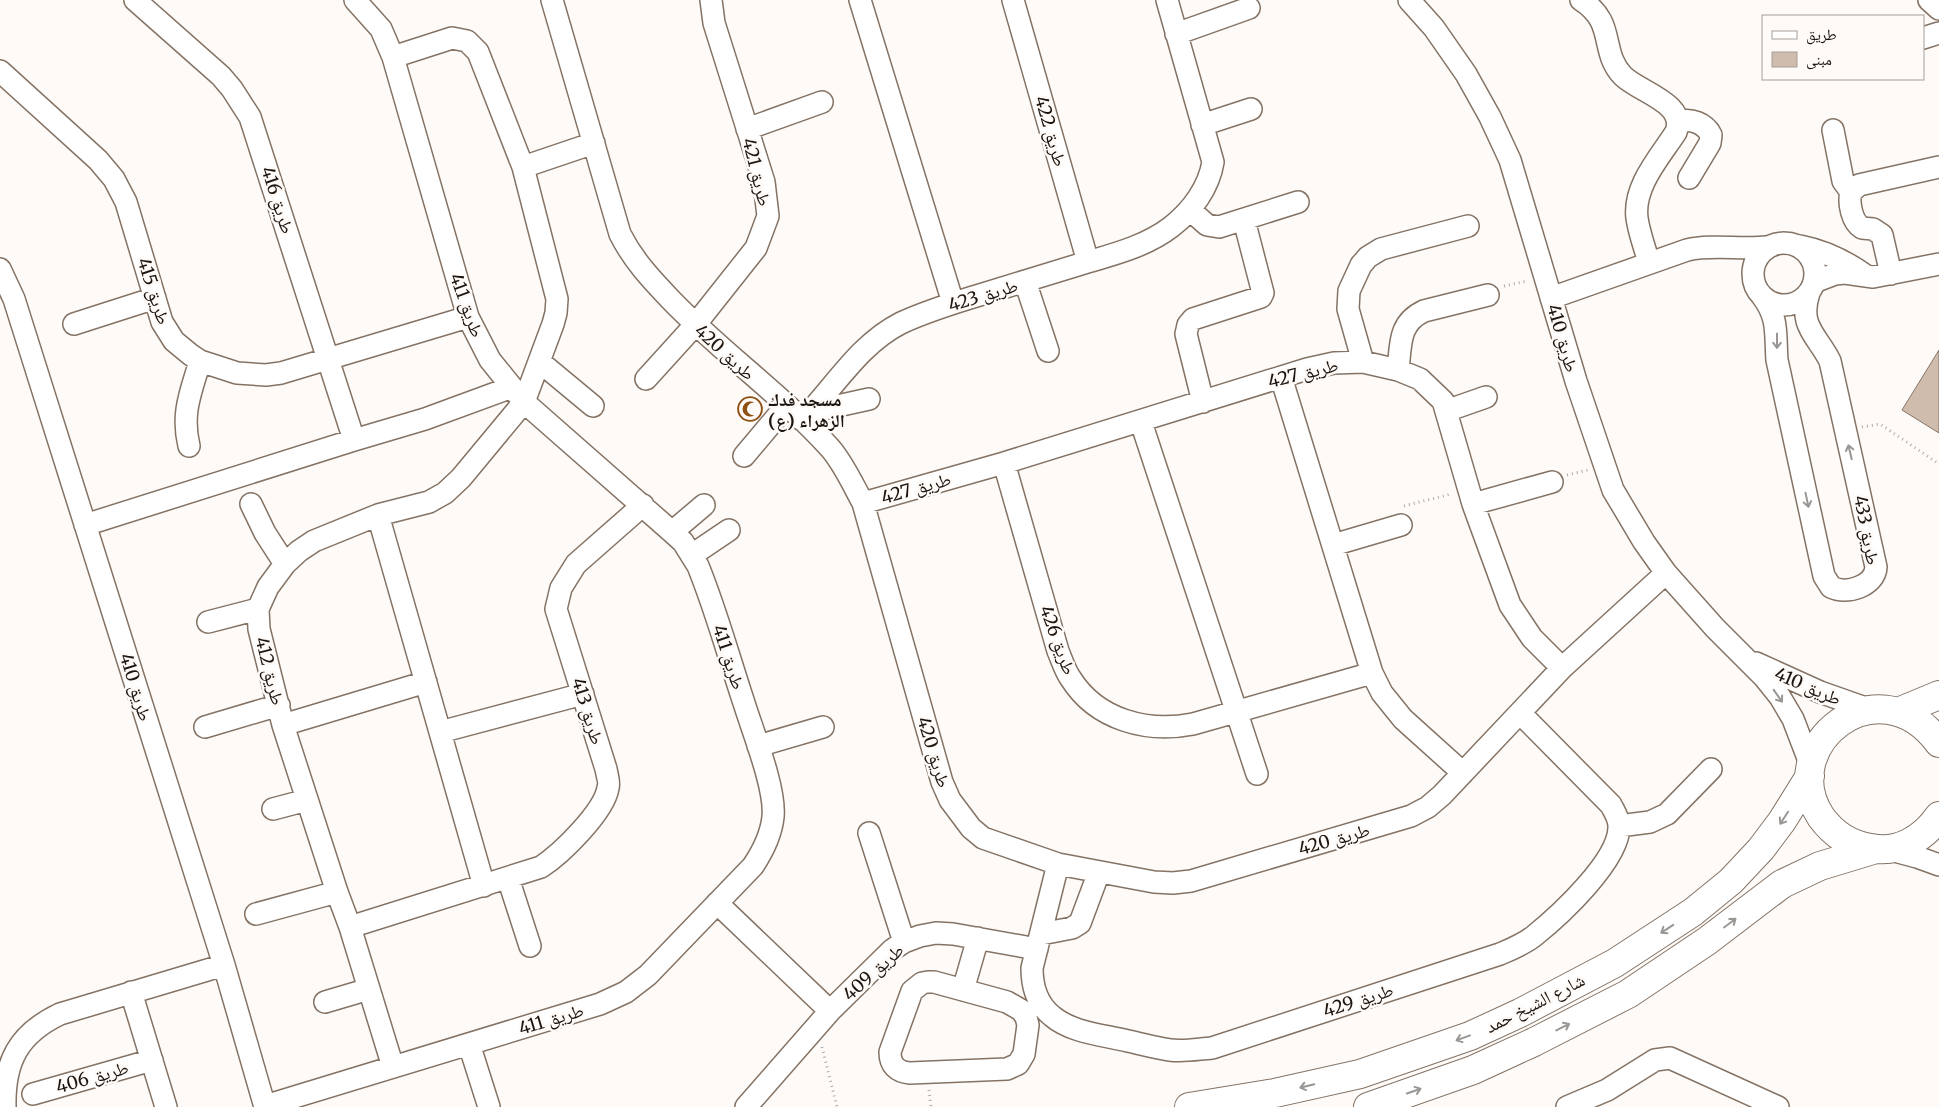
<svg xmlns="http://www.w3.org/2000/svg" width="1939" height="1107" font-family="Merriweather,'Noto Naskh Arabic',serif">
	<style>
		.building { fill: #d0bcad; stroke: #877567 }
		.lines { fill: none; stroke-linecap: round; stroke-linejoin: round }
		.minor-casing { stroke: #847365; stroke-width: 24 }
		.major-casing { stroke: #847365; stroke-width: 30 }
		.path { stroke: #b0aba7; stroke-width: 3; stroke-dasharray: 1 4; stroke-linecap: butt }
		.minor { stroke: #fff; stroke-width: 21 }
		.major { stroke: #fff; stroke-width: 28 }
		.oneway { stroke: #999693 }
		.labels { text-anchor: middle; dominant-baseline: central; stroke-width: 5; stroke-linejoin: round; paint-order: stroke }
		.street-label { font-size: 18px; fill: #1c150f; stroke: #fefaf7 }
		.poi-label { font-size: 18px; font-weight: bold; fill: #1c150f; stroke: #fefaf7; text-anchor: start }
	</style>
	<rect width="100%" height="100%" fill="#fefaf7"/>
	<!-- building -->
	<path class="building" d="M 1939,350 L 1939,433 L 1902,410 Z"/>
	<g class="lines">
		<!-- minor casing -->
		<g class="minor-casing">
			<path id="minor" d="M 135,0 L 221,76 L 232,89 L 250,117 L 354,440
				M 552,0 L 620,234 C 633,260 651,279 671,300 C 721,352 781,394 830,448 C 844,464 853,485 863,503 L 942,782 L 950,800 L 971,828 L 983,838 L 1058,864 L 1154,882 L 1173,883 L 1191,881 L 1411,816 L 1428,807 L 1442,795 L 1562,668 L 1666,573
				M 860,0 L 953,303
				M 1013,0 L 1088,262
				M 1409,0 L 1434,28 L 1466,74 L 1490,117 L 1510,160 L 1576,381 L 1613,490 L 1644,542 L 1666,573 L 1715,628 L 1764,677 L 1780,697 L 1793,719 L 1811,766
				M 1581,0 C 1617,23 1599,51 1623,76 C 1639,92 1687,103 1676,132 C 1660,157 1633,186 1637,218 C 1639,233 1645,248 1649,263
				M 1929,0 L 1939,9
				M 1176,34 L 1249,8
				M 1923,38 L 1939,33
				M 393,57 L 452,38 L 467,41 L 478,52 L 523,167 L 557,299 L 556,313 L 553,324 L 524,402 L 461,478 L 445,493 L 429,502 L 378,515 L 314,541 L 299,551 L 285,564 L 268,587 L 258,609 L 259,629 L 283,725 L 337,892 L 350,927 L 393,1067
				M 0,71 L 98,160 L 114,179 L 126,202 L 162,322 L 174,341 L 191,355 L 200,361 L 237,373 L 266,375 L 281,373 L 468,317
				M 1678,122 C 1691,118 1705,123 1711,135 L 1710,143 L 1689,178
				M 1202,125 L 1251,109
				M 747,129 L 822,102
				M 1833,130 L 1843,181 L 1851,192
				M 523,167 L 594,143
				M 1190,210 L 1207,225 L 1219,227 L 1298,202
				M1753 274a31 31 0 1 1 62 0a31 31 0 1 1-62 0Z
				M 1800,246 C 1825,251 1844,260 1865,275
				M 0,269 L 14,299 L 224,965 L 265,1107
				M 1891,274 L 1882,235 L 1873,229 L 1862,228 C 1852,222 1848,203 1851,192 L 1859,185 L 1939,167
				M 1025,281 L 1048,351
				M 1814,282 L 1835,274 L 1845,273 L 1873,277 L 1939,264
				M 1762,296 C 1779,318 1775,334 1777,360 L 1824,576 L 1831,587 C 1847,595 1875,586 1876,567 L 1830,361 C 1817,335 1798,326 1809,293
				M 1551,298 L 1687,250 C 1713,244 1740,250 1767,247
				M 74,324 L 155,298
				M 540,362 L 593,406
				M 1363,362 L 1348,309 L 1349,291 L 1361,265 L 1368,257 L 1381,249 L 1468,226
				M 1398,370 C 1401,345 1398,323 1424,311 L 1488,295
				M 1281,377 L 1372,673 L 1382,693 L 1403,719 L 1463,773
				M 646,379 L 695,325 L 756,248 L 768,216 L 764,182 L 714,23 L 711,0
				M 1203,402 L 1186,334 L 1188,325 L 1193,319 L 1261,297 L 1263,293 L 1244,220
				M 1446,411 L 1486,397
				M 810,412 L 869,399
				M 802,420 C 835,387 858,345 901,323 C 927,311 956,302 983,294 C 1016,284 1048,274 1081,264 C 1111,255 1145,247 1171,227 C 1192,211 1209,187 1213,162 L 1167,0
				M 1141,422 L 1257,774
				M 189,446 C 181,413 191,392 200,361
				M 744,456 L 786,406
				M 1004,463 L 1058,651 C 1062,660 1065,671 1071,679 C 1097,720 1147,733 1193,724 L 1372,673
				M 863,503 L 1004,463 L 1307,369 L 1334,363 L 1363,362 L 1398,370 L 1420,379 L 1443,401 L 1473,504 L 1510,605 L 1532,638 L 1562,668
				M 251,504 L 265,533 L 285,564
				M 1473,504 L 1552,482
				M 378,515 L 484,886
				M 85,525 L 354,440 L 425,419 L 512,387
				M 672,532 L 704,505
				M 1333,545 L 1401,525
				M 692,555 L 729,530
				M 208,622 L 258,609
				M 1756,663 L 1820,692 L 1871,710
				M 283,725 L 426,682
				M 205,727 L 279,705
				M 440,732 L 583,694
				M 758,746 L 823,727
				M 273,809 L 307,800
				M 1619,826 L 1650,822 L 1667,814 L 1711,769
				M 869,833 L 904,942
				M 1887,849 L 1917,857 L 1939,865
				M 1058,864 L 1032,968 C 1032,987 1037,1004 1052,1016 C 1072,1033 1104,1035 1128,1041 C 1142,1044 1156,1048 1170,1050 C 1184,1052 1198,1049 1212,1048 L 1500,954 C 1512,949 1524,944 1534,936 C 1559,916 1620,860 1619,826 C 1619,818 1614,811 1611,805 L 1521,714
				M 508,878 L 530,946
				M 717,903 L 830,1011
				M 256,914 L 337,892
				M 350,927 L 541,867 C 561,854 604,812 608,788 C 610,783 607,775 606,769 L 556,609 L 561,588 L 576,564 L 643,505
				M 1041,934 L 1072,928 L 1080,923 L 1099,872
				M 928,982 L 934,982 L 1007,1002 L 1021,1010 L 1026,1017 L 1028,1025 L 1024,1054 L 1018,1064 L 1007,1069 L 910,1073 C 897,1072 890,1065 890,1052 L 912,991 L 922,983 Z
				M 963,990 L 978,938
				M 131,992 L 166,1107
				M 325,1002 L 369,989
				M 469,1044 L 489,1107
				M 33,1094 L 152,1060
				M 265,1106 L 600,1004 L 626,992 L 648,975 L 753,866 C 763,851 771,836 773,817 C 776,789 753,732 744,703 C 729,658 716,610 698,566 L 683,542 L 672,532 L 524,402 L 490,360 L 468,317 L 393,57 L 381,29 L 355,0
				M 5,1107 C 4,1062 18,1034 60,1014 L 224,965
				M 746,1107 L 830,1011 L 892,950 L 904,942 L 920,936 L 936,933 L 953,934 L 1037,949
				M 1567,1107 L 1607,1090 L 1655,1060 L 1670,1058 L 1778,1107"/>
		</g>
		<!-- major casing -->
		<g class="major-casing">
			<path id="major" d="M 1898,712 L 1939,695
				M 1939,743 C 1878,661 1774,746 1821,817 C 1834,835 1850,845 1871,848 C 1898,854 1924,838 1939,816
				M 1189,1107 L 1275,1093 L 1360,1074 L 1470,1036 L 1520,1013 L 1615,963 L 1693,912 L 1731,881 L 1761,849 L 1782,821 L 1810,776
				M 1368,1107 L 1473,1070 L 1534,1042 L 1628,994 L 1707,941 L 1782,884 L 1820,866 L 1876,849"/>
		</g>
		<!-- path -->
		<path class="path" d="M 1504,286 L 1527,281
			M 1862,427 L 1880,424 L 1939,464
			M 1567,475 L 1588,470
			M 1404,506 L 1451,494
			M 822,1047 L 837,1107
			M 929,1090 L 931,1107"/>
		<!-- minor -->
		<use href="#minor" class="minor"/>
		<!-- major -->
		<use href="#major" class="major"/>
	</g>
	<!-- one-way arrows -->
	<defs><path id="oneway-shaft" d="M-6 0H5M1.5-3L5.5 0L1.5 3" fill="none" stroke-width="1.6" stroke-linecap="round" stroke-linejoin="round" transform="scale(1.25)"/></defs>
	<g class="oneway">
		<use href="#oneway-shaft" transform="translate(1777 341) rotate(90)"/>
		<use href="#oneway-shaft" transform="translate(1850 452) rotate(-103)"/>
		<use href="#oneway-shaft" transform="translate(1807 500) rotate(78)"/>
		<use href="#oneway-shaft" transform="translate(1778 696) rotate(55)"/>
		<use href="#oneway-shaft" transform="translate(1784 818) rotate(123)"/>
		<use href="#oneway-shaft" transform="translate(1730 923) rotate(-37)"/>
		<use href="#oneway-shaft" transform="translate(1667 929) rotate(147)"/>
		<use href="#oneway-shaft" transform="translate(1563 1027) rotate(-27)"/>
		<use href="#oneway-shaft" transform="translate(1463 1038) rotate(160)"/>
		<use href="#oneway-shaft" transform="translate(1307 1086) rotate(167)"/>
		<use href="#oneway-shaft" transform="translate(1414 1091) rotate(-19)"/>
	</g>
	<!-- icons -->
	<defs>
		<g id="mosque-ring" transform="scale(1.25)"><circle r="9.5" fill="#fefaf7" stroke="#8d5012" stroke-width="1.5"/><path d="M3.5-4.9A6 6 0 1 0 3.5 4.9A5 5 0 1 1 3.5-4.9Z" fill="#8d5012"/></g>
	</defs>
	<g fill-rule="evenodd">
		<use href="#mosque-ring" x="750" y="409"/>
	</g>
	<g class="labels">
		<!-- street labels -->
		<g class="street-label">
			<text transform="translate(1051 131) rotate(74)">طريق 422</text>
			<text transform="translate(757 172) rotate(76)">طريق 421</text>
			<text transform="translate(278 200) rotate(72)">طريق 416</text>
			<text transform="translate(154 291) rotate(72)">طريق 415</text>
			<text transform="translate(983 295) rotate(-17)">طريق 423</text>
			<text transform="translate(467 305) rotate(70)">طريق 411</text>
			<text transform="translate(1563 338) rotate(74)">طريق 410</text>
			<text transform="translate(725 352) rotate(42)">طريق 420</text>
			<text transform="translate(1303 373) rotate(-14)">طريق 427</text>
			<text transform="translate(916 488) rotate(-16)">طريق 427</text>
			<text transform="translate(1867 530) rotate(79)">طريق 433</text>
			<text transform="translate(1058 640) rotate(70)">طريق 426</text>
			<text transform="translate(729 657) rotate(72)">طريق 411</text>
			<text transform="translate(270 671) rotate(76)">طريق 412</text>
			<text transform="translate(1808 686) rotate(23)">طريق 410</text>
			<text transform="translate(136 687) rotate(73)">طريق 410</text>
			<text transform="translate(588 711) rotate(73)">طريق 413</text>
			<text transform="translate(934 752) rotate(73)">طريق 420</text>
			<text transform="translate(1334 839) rotate(-16)">طريق 420</text>
			<text transform="translate(873 972) rotate(-42)">طريق 409</text>
			<text transform="translate(1358 1000) rotate(-18)">طريق 429</text>
			<text transform="translate(1535 1003) rotate(-27)">شارع الشيخ حمد</text>
			<text transform="translate(551 1019) rotate(-17)">طريق 411</text>
			<text transform="translate(92 1077) rotate(-16)">طريق 406</text>
		</g>
		<!-- poi labels -->
		<g class="poi-label">
			<text x="768" y="399">مسجد فدك<tspan x="768" dy="21">الزهراء (ع)</tspan></text>
		</g>
	</g>
	<!-- legend -->
	<rect x="1762" y="15" width="162" height="65" fill="#fefaf7" stroke="#a49e9a"/>
	<rect x="1772" y="31" width="25" height="8" fill="#ffffff" stroke="#a49e9a"/>
	<text x="1806" y="40" font-size="15" fill="#1c150f">طريق</text>
	<rect x="1772" y="52" width="25" height="15" fill="#d0bcad" stroke="#a49e9a"/>
	<text x="1806" y="65" font-size="15" fill="#1c150f">مبنى</text>
</svg>
